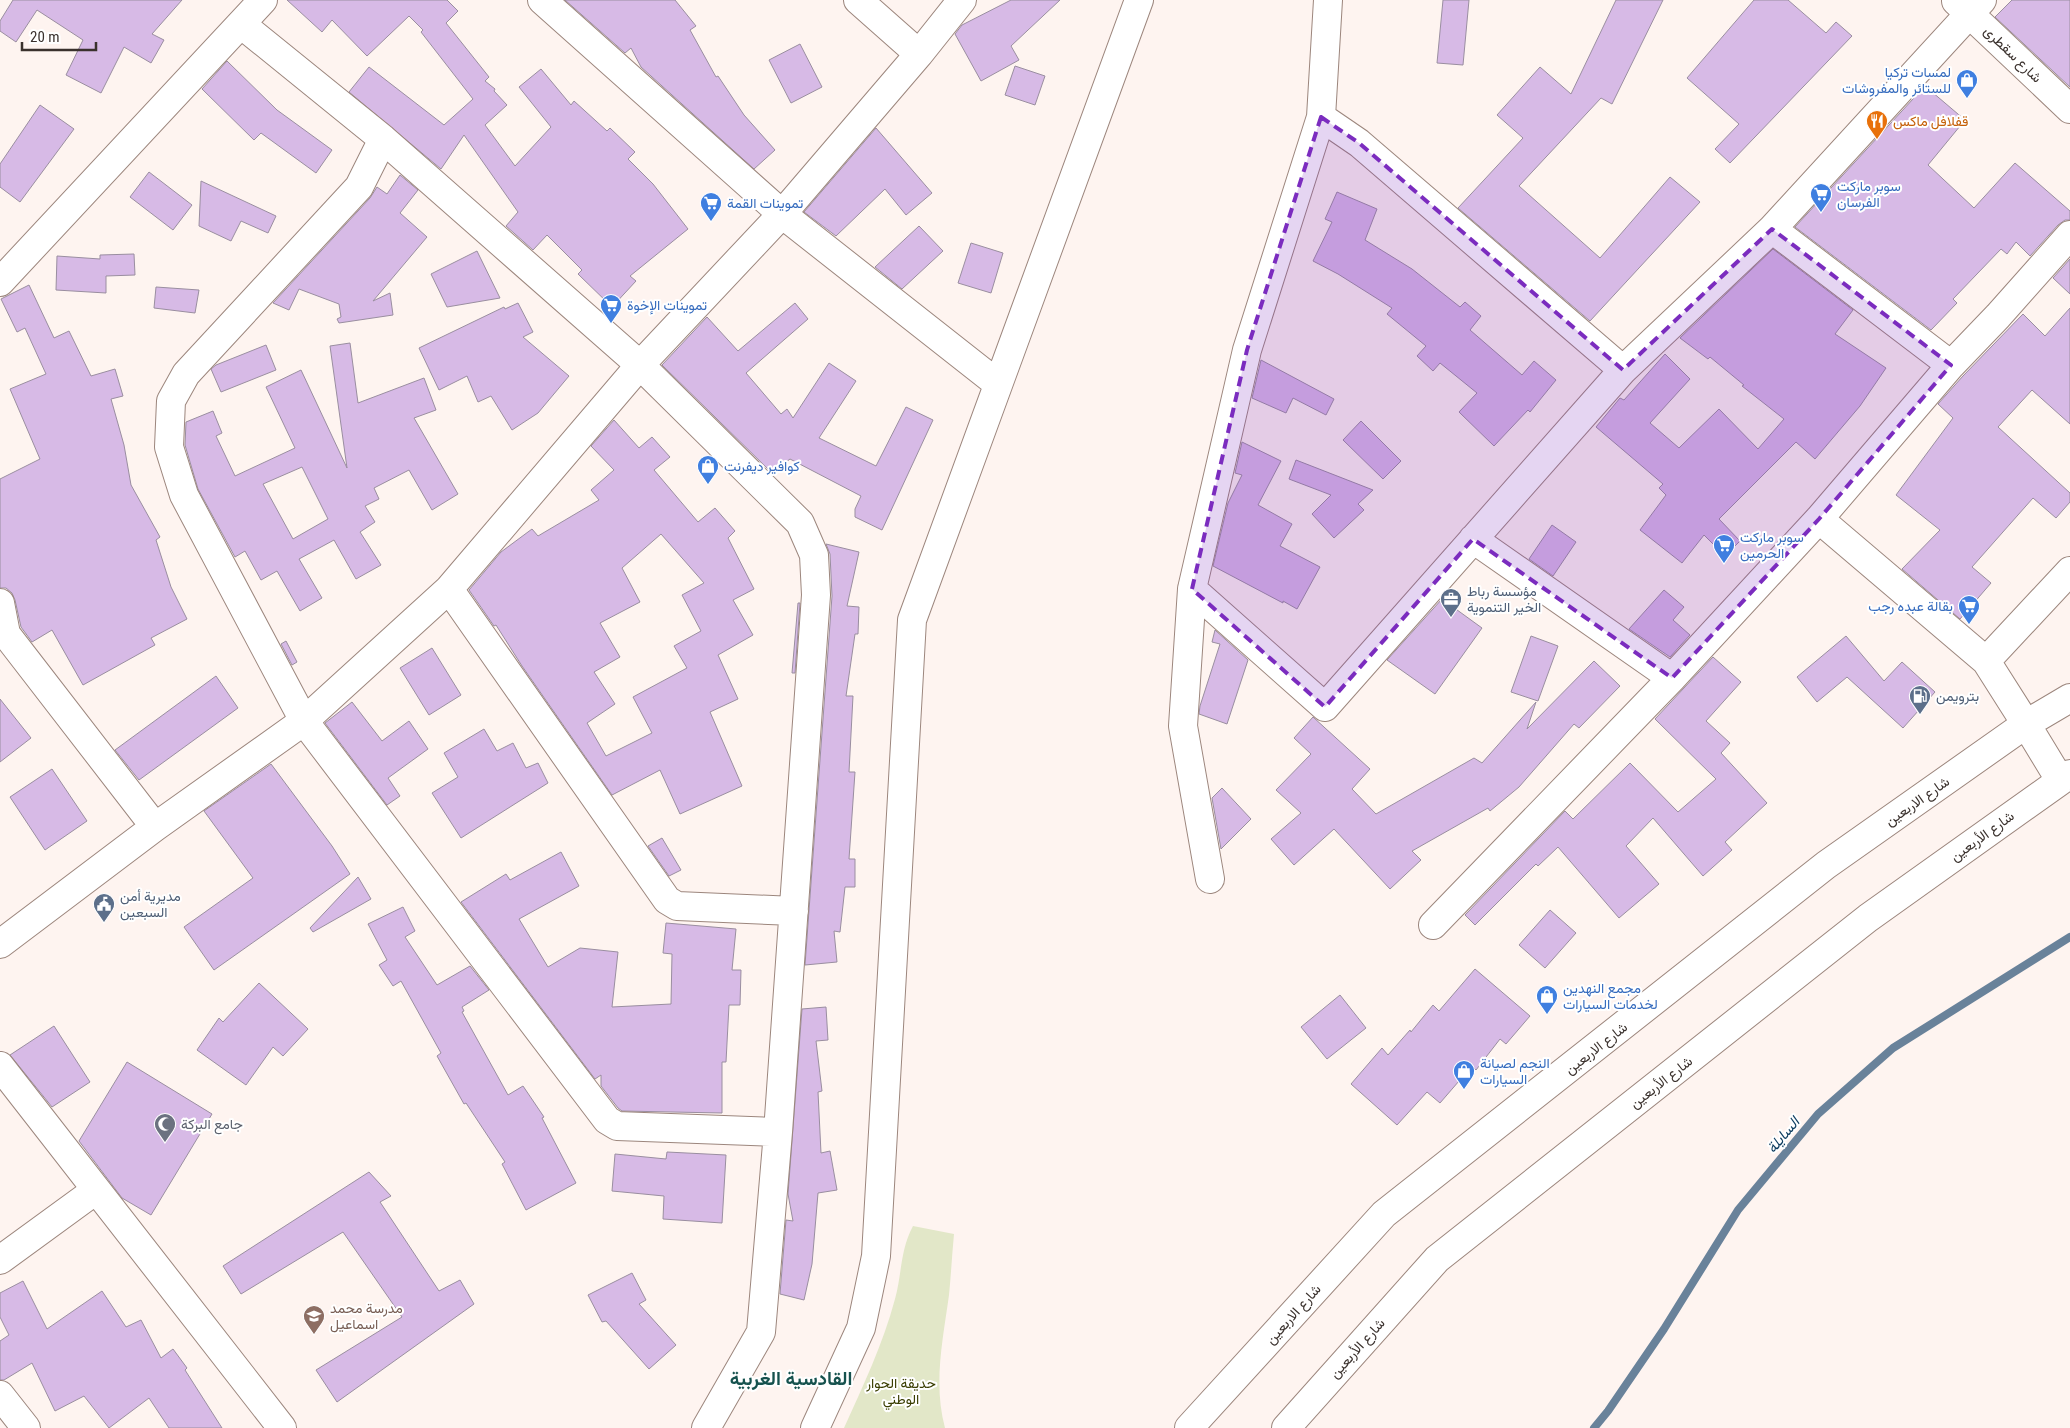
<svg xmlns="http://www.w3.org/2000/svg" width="2070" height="1428" font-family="'Roboto Condensed',Vazirmatn,sans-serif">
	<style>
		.green { fill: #e2e7c8 }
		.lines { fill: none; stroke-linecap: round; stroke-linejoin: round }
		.stream { stroke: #69829a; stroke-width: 8 }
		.building { fill: #d7bae6; stroke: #9a8ea0; fill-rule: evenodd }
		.minor-casing { stroke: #9c867d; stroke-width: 30 }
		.major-casing { stroke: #9c867d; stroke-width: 30 }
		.minor { stroke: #fff; stroke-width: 28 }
		.major { stroke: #fff; stroke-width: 28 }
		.marked { fill: #7b2cbf; fill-opacity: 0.2; stroke: #7b2cbf; stroke-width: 4; stroke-dasharray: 10 6; stroke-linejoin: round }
		.labels { text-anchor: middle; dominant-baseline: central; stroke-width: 4; stroke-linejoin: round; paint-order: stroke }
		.street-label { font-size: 14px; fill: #3a312d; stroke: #fff }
		.shop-label { font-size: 14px; fill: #366cbe; stroke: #fff; text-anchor: start }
		.food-label { font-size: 14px; fill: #c56008; stroke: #fff; text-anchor: start }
		.service-label { font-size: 14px; fill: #4e5e75; stroke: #fff; text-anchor: start }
		.worship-label { font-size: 14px; fill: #5b616d; stroke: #fff; text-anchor: start }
		.education-label { font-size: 14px; fill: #785e54; stroke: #fff; text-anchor: start }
		.park-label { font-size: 14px; fill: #393d00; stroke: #fff }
		.water-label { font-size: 15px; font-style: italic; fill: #0b3b5e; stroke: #fff }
		.district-label { font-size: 19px; font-weight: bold; fill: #16524e; stroke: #fff }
	</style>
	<rect width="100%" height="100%" fill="#fef4f0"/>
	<!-- green -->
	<path class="green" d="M 913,1226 L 954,1234 C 952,1255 951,1275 949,1295 C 943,1339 933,1384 945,1428 L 844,1428 C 863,1386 883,1344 895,1299 C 902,1274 900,1250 913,1226 Z"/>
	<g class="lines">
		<!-- stream -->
		<path class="stream" d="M 1594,1428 L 1608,1411 L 1664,1329 L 1738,1210 L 1818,1114 L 1893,1048 L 2070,937"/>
	</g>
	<!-- building -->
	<path class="building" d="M 13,0 L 182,0 L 152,34 L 164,40 L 151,63 L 124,47 L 101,93 L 66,75 L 83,40 L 37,10 L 16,42 L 0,31 L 0,21 Z
		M 287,0 L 447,0 L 458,11 L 446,23 L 489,77 L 485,81 L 495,89 L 494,91 L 507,105 L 485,125 L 515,166 L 551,127 L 519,87 L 541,69 L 571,105 L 574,101 L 607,131 L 610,128 L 635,152 L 628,159 L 653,184 L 688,229 L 630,276 L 636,281 L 612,307 L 578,274 L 582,270 L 547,235 L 533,250 L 506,226 L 518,212 L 464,135 L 441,169 L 349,92 L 369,67 L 444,125 L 473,99 L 421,32 L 423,30 L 409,16 L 367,56 L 332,20 L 322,32 Z
		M 565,0 L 675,0 L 696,26 L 690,30 L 716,77 L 718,76 L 744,115 L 775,150 L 754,169 L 641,67 L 631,48 L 625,53 Z
		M 1011,0 L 1060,0 L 1011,46 L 1019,60 L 981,81 L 955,34 L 962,25 Z
		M 1443,0 L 1469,0 L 1463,65 L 1437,63 Z
		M 1616,0 L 1663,0 L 1612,104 L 1601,98 L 1519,186 L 1600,258 L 1670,177 L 1700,202 L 1590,321 L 1458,208 L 1523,138 L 1497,115 L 1540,67 L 1571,94 Z
		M 1754,0 L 1788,0 L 1826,33 L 1836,22 L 1852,36 L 1730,163 L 1715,149 L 1739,124 L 1687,78 Z
		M 2012,0 L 2070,0 L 2070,87 L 1995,17 Z
		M 800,44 L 822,87 L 791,103 L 769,60 Z
		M 227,61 L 277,110 L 332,150 L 316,173 L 261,133 L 254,140 L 202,89 Z
		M 1015,66 L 1045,76 L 1035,105 L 1005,95 Z
		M 1925,86 L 1965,120 L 1928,165 L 1974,208 L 2015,163 L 2070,211 L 2070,220 L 2065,220 L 2058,225 L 2030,256 L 2016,242 L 2007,254 L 2001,249 L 1953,299 L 1957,303 L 1931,330 L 1795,227 Z
		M 40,105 L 74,129 L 20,202 L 0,187 L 0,164 Z
		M 876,128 L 932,193 L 906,215 L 885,189 L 836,236 L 804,212 Z
		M 149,172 L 192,205 L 173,230 L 130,197 Z
		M 400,175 L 418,190 L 400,213 L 427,237 L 373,301 L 390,293 L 393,315 L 339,323 L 337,319 L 341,317 L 339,304 L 299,289 L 289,310 L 273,303 L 370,198 L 377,187 L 387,194 Z
		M 201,181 L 276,216 L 268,233 L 241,221 L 231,241 L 199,226 Z
		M 1337,192 L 1377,209 L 1365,240 L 1412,269 L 1460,307 L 1465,302 L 1481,316 L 1470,330 L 1522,375 L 1534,361 L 1556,380 L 1530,412 L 1528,410 L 1494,446 L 1459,412 L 1477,393 L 1440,363 L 1433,371 L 1417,356 L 1426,346 L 1387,314 L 1392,308 L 1338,274 L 1313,261 L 1332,222 L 1325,219 Z
		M 919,226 L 943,251 L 902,289 L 875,267 Z
		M 971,243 L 1003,253 L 991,293 L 958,283 Z
		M 1773,249 L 1853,310 L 1835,334 L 1886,368 L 1860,406 L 1815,459 L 1796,442 L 1719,519 L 1740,541 L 1725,556 L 1704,535 L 1682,563 L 1640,530 L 1666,495 L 1659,488 L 1663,484 L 1596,427 L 1620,398 L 1624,400 L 1665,354 L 1690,379 L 1650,423 L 1679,448 L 1719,409 L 1758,449 L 1784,419 L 1742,386 L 1744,385 L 1710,357 L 1708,359 L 1680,338 Z
		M 477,251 L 500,298 L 447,307 L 431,274 Z
		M 134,254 L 135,275 L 106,276 L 106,293 L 56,290 L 57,256 L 100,259 L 100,255 Z
		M 2070,259 L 2070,294 L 2053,278 Z
		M 29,285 L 54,338 L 69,331 L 91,376 L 115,369 L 123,396 L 111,399 L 124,445 L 131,485 L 160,537 L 156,540 L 171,587 L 187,619 L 151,638 L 155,645 L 83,685 L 52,630 L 32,642 L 21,627 L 15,600 L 12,593 L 6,588 L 0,588 L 0,479 L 40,459 L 10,389 L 46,374 L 25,328 L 17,332 L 1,299 Z
		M 156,287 L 199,290 L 195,313 L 154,308 Z
		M 518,303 L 533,332 L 523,337 L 569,376 L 538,413 L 512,430 L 491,396 L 478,402 L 467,376 L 439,390 L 419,348 L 504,307 L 505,309 Z
		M 795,303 L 808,319 L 746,373 L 781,414 L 787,409 L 793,418 L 829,363 L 856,381 L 819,438 L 876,466 L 906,407 L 933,420 L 882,530 L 855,517 L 855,509 L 861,496 L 790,459 L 772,473 L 662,365 L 707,317 L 738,351 Z
		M 2070,308 L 2070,424 L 2032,390 L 1998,427 L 2070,493 L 2070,502 L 2056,518 L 2033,498 L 1972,567 L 1991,583 L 1960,619 L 1902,569 L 1940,530 L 1896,495 L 1953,418 L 1938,404 L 1963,376 L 2023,314 L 2045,336 Z
		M 350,343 L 358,403 L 424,378 L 436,410 L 414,418 L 458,494 L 432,510 L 409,470 L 374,488 L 379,499 L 365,506 L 375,522 L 360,532 L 381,565 L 356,579 L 334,540 L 299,559 L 322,598 L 300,611 L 277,571 L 261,580 L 245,551 L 235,557 L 198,489 L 185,445 L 186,422 L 213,411 L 222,433 L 216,436 L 235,476 L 295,448 L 266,387 L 301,370 L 347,468 L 330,346 ZM 302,467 L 328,519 L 293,539 L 263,484 Z
		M 266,345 L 276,370 L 221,392 L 211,369 L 216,365 Z
		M 1261,360 L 1334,399 L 1326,415 L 1293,398 L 1286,413 L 1252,398 Z
		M 614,420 L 639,448 L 652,437 L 670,457 L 654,470 L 698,522 L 715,508 L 735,531 L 728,538 L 754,589 L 733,600 L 753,635 L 718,655 L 738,699 L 710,712 L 742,786 L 680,814 L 660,770 L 612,795 L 522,666 L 496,625 L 494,626 L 469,590 L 501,552 L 532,529 L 538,536 L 599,500 L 591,490 L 614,470 L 591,446 ZM 661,534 L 704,583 L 682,595 L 701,631 L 674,646 L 687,668 L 633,697 L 652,733 L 606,756 L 587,723 L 615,704 L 594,672 L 620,657 L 600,623 L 640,602 L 622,568 Z
		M 1361,421 L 1401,461 L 1383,479 L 1343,440 Z
		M 1242,442 L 1281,461 L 1258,505 L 1292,524 L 1280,546 L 1320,567 L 1297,609 L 1283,601 L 1283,603 L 1213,566 L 1228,503 L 1242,475 L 1235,473 Z
		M 1296,460 L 1373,490 L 1358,504 L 1364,510 L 1334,538 L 1312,514 L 1331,495 L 1289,479 Z
		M 1552,525 L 1576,542 L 1553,576 L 1529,559 Z
		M 826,544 L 859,552 L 847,606 L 859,607 L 858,634 L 855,634 L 846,696 L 853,696 L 849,772 L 855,772 L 849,859 L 855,859 L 855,887 L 845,887 L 840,932 L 834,931 L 837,962 L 805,965 L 832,596 L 830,554 Z
		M 1664,590 L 1684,607 L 1673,620 L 1690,635 L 1670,657 L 1629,629 Z
		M 1442,599 L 1482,628 L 1435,694 L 1387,660 Z
		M 798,603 L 800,603 L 795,673 L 792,673 Z
		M 1215,630 L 1248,660 L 1227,724 L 1199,714 L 1200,706 L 1220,644 L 1212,642 Z
		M 1531,636 L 1558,646 L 1538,701 L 1511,692 Z
		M 1846,636 L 1884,681 L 1902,662 L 1935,692 L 1903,728 L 1847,677 L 1817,702 L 1797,677 Z
		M 286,641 L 297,662 L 292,665 L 281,644 Z
		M 432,648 L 461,695 L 429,715 L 400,668 Z
		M 1713,657 L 1741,682 L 1706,721 L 1730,743 L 1721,753 L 1767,803 L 1725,842 L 1732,850 L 1703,876 L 1653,818 L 1626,846 L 1659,884 L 1619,918 L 1558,847 L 1538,866 L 1536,864 L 1475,925 L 1465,915 L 1565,811 L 1573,819 L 1630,763 L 1678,812 L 1716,779 L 1655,719 Z
		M 1594,661 L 1620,686 L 1579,728 L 1574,724 L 1519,787 L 1490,811 L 1488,808 L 1412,851 L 1421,860 L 1390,889 L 1334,829 L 1294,865 L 1271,839 L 1301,813 L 1276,790 L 1311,754 L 1294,738 L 1313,717 L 1370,769 L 1352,789 L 1376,814 L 1474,758 L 1482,763 L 1536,702 L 1527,729 Z
		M 216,676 L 238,708 L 139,780 L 115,750 Z
		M 0,699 L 31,738 L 0,762 Z
		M 352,702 L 382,741 L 409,721 L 428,749 L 388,778 L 400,796 L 387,805 L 325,723 Z
		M 484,729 L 497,751 L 513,743 L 526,768 L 538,763 L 548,783 L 461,838 L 432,793 L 458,777 L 444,753 Z
		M 271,764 L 332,846 L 350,874 L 214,970 L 184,927 L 253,878 L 204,811 Z
		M 52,769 L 87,821 L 45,850 L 10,797 Z
		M 1222,788 L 1251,819 L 1221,849 L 1212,798 Z
		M 662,838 L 681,870 L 669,876 L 648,846 Z
		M 561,852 L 579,886 L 519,919 L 548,967 L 580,948 L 618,952 L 612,1007 L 671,1004 L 672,954 L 663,953 L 666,923 L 736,929 L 732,970 L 741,970 L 740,1005 L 729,1005 L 726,1062 L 722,1062 L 722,1113 L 622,1111 L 618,1108 L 601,1086 L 601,1075 L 595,1079 L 461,902 L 506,874 L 510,880 Z
		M 358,877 L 371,899 L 313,932 L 310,928 Z
		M 403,907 L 415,931 L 405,937 L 437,985 L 470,966 L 489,990 L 462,1007 L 464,1011 L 462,1012 L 508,1095 L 523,1086 L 544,1117 L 542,1118 L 576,1183 L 526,1210 L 502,1164 L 505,1162 L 466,1103 L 464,1104 L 437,1056 L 441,1053 L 401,981 L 393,986 L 379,965 L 387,960 L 368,924 Z
		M 1550,910 L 1576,933 L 1545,968 L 1519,945 Z
		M 1475,969 L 1530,1016 L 1506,1044 L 1500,1039 L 1476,1070 L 1472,1066 L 1440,1103 L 1427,1092 L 1397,1125 L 1351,1084 L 1382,1048 L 1388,1055 L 1410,1030 L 1411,1032 L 1433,1005 L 1439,1011 Z
		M 259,983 L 308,1029 L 283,1056 L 273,1047 L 246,1085 L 197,1050 L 219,1018 L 223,1022 Z
		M 1340,995 L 1366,1028 L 1327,1059 L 1301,1027 Z
		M 826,1007 L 828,1040 L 816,1041 L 822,1091 L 818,1092 L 821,1153 L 830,1151 L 837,1190 L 818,1193 L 812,1264 L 804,1300 L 780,1294 L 786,1220 L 793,1221 L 788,1194 L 802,1009 Z
		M 54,1026 L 90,1082 L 52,1107 L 10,1055 Z
		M 127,1062 L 212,1114 L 151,1215 L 122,1198 L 79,1141 Z
		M 667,1152 L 726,1155 L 722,1223 L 663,1219 L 664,1196 L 612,1191 L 615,1154 L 666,1159 Z
		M 369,1172 L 391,1196 L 380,1202 L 439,1291 L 460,1280 L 474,1304 L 337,1402 L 316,1370 L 402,1317 L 343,1232 L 241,1294 L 223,1266 Z
		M 632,1273 L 646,1300 L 639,1304 L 676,1345 L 649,1369 L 606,1321 L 602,1322 L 588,1295 Z
		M 23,1281 L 47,1329 L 102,1291 L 126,1327 L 141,1320 L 161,1358 L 173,1349 L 187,1368 L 185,1370 L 222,1428 L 169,1428 L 149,1398 L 109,1428 L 84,1396 L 55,1411 L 32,1363 L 4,1380 L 0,1380 L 0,1341 L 9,1335 L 0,1317 L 0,1293 Z"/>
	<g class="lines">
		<!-- minor casing -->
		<g class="minor-casing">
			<path id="minor" d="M 542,0 L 782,214 L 998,384
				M 858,0 L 919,54
				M 1956,1 L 2070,109
				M 241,24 L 383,139 L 640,365 L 800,523 L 814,555 L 816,595 L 778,1132 L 761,1332 L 706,1428
				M 1321,117 L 1359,143 L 1623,370
				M 383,139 L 359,187 L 186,374 L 171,401 L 169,447 L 184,495 L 304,721 L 607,1120 L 617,1126 L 778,1132
				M 1772,229 L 1951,365
				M 0,282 L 263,0
				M 1819,519 L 1986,661 L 2026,724
				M 1473,539 L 1672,678
				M 449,589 L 667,900 L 677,906 L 794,911
				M 1192,589 L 1325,707 L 1623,370 L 1772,229 L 1982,0
				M 0,603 L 6,634 L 155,827
				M 1986,661 L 2070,571
				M 1210,879 L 1183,726 L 1192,589 L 1247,350 L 1321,117 L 1328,0
				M 1433,925 L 1672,678 L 1819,519 L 1951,365 L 1998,316 L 2070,235
				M 0,944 L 155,827 L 304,721 L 449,589 L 640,365 L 782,214 L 919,54 L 962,0
				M 0,1066 L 282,1428
				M 0,1260 L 96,1190
				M 0,1395 L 26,1428
				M 815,1428 L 861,1328 L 876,1256 L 912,620 L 1139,0"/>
		</g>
		<!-- major casing -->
		<g class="major-casing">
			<path id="major" d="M 2026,724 L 2060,780
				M 1189,1428 L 1384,1214 L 1826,865 L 2026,724 L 2070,698
				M 1286,1428 L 1437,1259 L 1868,918 L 2070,774"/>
		</g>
		<!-- minor -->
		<use href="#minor" class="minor"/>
		<!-- major -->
		<use href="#major" class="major"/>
	</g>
	<!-- marked area -->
	<path class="marked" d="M 1321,117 L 1359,143 L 1623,370 L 1772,229 L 1951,365 L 1819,519 L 1672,678 L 1473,539 L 1325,707 L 1192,589 L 1247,350 Z"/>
	<!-- icons -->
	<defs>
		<g id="shop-pin" transform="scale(1.125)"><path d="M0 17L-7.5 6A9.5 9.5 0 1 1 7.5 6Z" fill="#3f7fe0" stroke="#fff"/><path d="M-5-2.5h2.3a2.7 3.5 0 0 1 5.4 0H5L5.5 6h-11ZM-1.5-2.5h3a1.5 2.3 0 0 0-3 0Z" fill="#fff"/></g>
		<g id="restaurant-pin" transform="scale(1.125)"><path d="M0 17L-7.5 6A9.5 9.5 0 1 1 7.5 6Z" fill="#e8710a" stroke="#fff"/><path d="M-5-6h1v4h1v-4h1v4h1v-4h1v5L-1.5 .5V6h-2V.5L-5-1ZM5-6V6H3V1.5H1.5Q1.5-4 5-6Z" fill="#fff"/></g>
		<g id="supermarket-pin" transform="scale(1.125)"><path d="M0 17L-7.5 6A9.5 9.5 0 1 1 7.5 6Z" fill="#3f7fe0" stroke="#fff"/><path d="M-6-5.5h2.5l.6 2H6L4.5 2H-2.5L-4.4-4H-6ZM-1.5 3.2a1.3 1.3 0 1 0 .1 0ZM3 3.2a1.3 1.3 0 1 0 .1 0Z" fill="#fff"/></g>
		<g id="office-pin" transform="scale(1.125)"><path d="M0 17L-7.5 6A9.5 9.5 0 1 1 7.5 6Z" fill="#5c6f8a" stroke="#fff"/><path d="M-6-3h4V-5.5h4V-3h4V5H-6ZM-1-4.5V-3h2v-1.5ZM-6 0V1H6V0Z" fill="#fff"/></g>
		<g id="fuel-pin" transform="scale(1.125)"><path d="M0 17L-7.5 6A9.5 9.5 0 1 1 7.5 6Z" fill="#5c6f8a" stroke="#fff"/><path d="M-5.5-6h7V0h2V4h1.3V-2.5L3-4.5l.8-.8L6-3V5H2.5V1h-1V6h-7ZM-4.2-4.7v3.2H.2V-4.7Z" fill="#fff"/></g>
		<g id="civic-pin" transform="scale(1.125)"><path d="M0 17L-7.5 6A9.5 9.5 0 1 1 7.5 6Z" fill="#5c6f8a" stroke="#fff"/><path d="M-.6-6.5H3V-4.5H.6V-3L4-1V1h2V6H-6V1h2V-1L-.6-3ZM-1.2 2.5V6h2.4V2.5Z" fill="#fff"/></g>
		<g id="mosque-pin" transform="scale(1.125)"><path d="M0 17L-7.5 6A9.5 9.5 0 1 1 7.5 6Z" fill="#6b7280" stroke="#fff"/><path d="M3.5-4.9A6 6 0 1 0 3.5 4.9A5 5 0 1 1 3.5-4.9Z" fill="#fff"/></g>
		<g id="school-pin" transform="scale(1.125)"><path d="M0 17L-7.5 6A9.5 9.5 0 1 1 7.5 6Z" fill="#8d6e63" stroke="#fff"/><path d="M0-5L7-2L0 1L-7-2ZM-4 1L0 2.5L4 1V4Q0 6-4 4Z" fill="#fff"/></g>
	</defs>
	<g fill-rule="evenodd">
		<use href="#shop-pin" x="1967" y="80"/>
		<use href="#restaurant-pin" x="1877" y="121"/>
		<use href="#supermarket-pin" x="1821" y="194"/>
		<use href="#supermarket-pin" x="711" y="203"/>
		<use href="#supermarket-pin" x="611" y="305"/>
		<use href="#shop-pin" x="708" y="466"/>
		<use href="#supermarket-pin" x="1724" y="545"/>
		<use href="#office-pin" x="1451" y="599"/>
		<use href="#supermarket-pin" x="1969" y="606"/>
		<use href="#fuel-pin" x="1920" y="696"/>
		<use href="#civic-pin" x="104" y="904"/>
		<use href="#shop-pin" x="1547" y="996"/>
		<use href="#shop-pin" x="1464" y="1071"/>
		<use href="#mosque-pin" x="165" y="1124"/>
		<use href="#school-pin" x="314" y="1316"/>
	</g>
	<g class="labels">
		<!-- street labels -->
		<g class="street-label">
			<text transform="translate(2013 54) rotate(44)">شارع سقطرى</text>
			<text transform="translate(1917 801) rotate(-35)">شارع الاربعين</text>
			<text transform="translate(1982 836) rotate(-36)">شارع الأربعين</text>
			<text transform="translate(1596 1048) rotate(-38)">شارع الاربعين</text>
			<text transform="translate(1661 1082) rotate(-38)">شارع الأربعين</text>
			<text transform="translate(1293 1314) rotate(-48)">شارع الاربعين</text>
			<text transform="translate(1357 1348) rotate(-48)">شارع الأربعين</text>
		</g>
		<!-- shop labels -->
		<g class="shop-label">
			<text x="1951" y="72" text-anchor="end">لمسات تركيا<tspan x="1951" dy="16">للستائر والمفروشات</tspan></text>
			<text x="1837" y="186">سوبر ماركت<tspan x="1837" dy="16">الفرسان</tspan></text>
			<text x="727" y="203">تموينات القمة</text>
			<text x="627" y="305">تموينات الإخوة</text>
			<text x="724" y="466">كوافير ديفرنت</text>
			<text x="1740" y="537">سوبر ماركت<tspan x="1740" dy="16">الحرمين</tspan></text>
			<text x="1953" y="606" text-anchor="end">بقالة عبده رجب</text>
			<text x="1563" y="988">مجمع النهدين<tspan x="1563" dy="16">لخدمات السيارات</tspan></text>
			<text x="1480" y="1063">النجم لصيانة<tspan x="1480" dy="16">السيارات</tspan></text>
		</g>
		<!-- food labels -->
		<g class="food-label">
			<text x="1893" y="121">قفلافل ماكس</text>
		</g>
		<!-- service labels -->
		<g class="service-label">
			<text x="1467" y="591">مؤسسة رباط<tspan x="1467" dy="16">الخير التنموية</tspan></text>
			<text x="1936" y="696">بترويمن</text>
			<text x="120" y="896">مديرية أمن<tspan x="120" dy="16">السبعين</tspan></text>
		</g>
		<!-- worship labels -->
		<g class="worship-label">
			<text x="181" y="1124">جامع البركة</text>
		</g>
		<!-- education labels -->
		<g class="education-label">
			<text x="330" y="1308">مدرسة محمد<tspan x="330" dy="16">اسماعيل</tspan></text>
		</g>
		<!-- park labels -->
		<g class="park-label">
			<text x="901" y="1383">حديقة الحوار<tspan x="901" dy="16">الوطني</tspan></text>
		</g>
		<!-- water labels -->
		<g class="water-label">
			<text transform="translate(1783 1135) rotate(-50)">السايلة</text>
		</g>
		<!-- district labels -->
		<g class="district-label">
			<text x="791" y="1378">القادسية الغربية</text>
		</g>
	</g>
	<!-- scale -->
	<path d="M22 42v8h74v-8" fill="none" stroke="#3a312d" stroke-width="2.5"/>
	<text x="30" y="42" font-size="15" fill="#3a312d" stroke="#ffffff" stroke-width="4" paint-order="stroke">20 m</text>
</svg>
